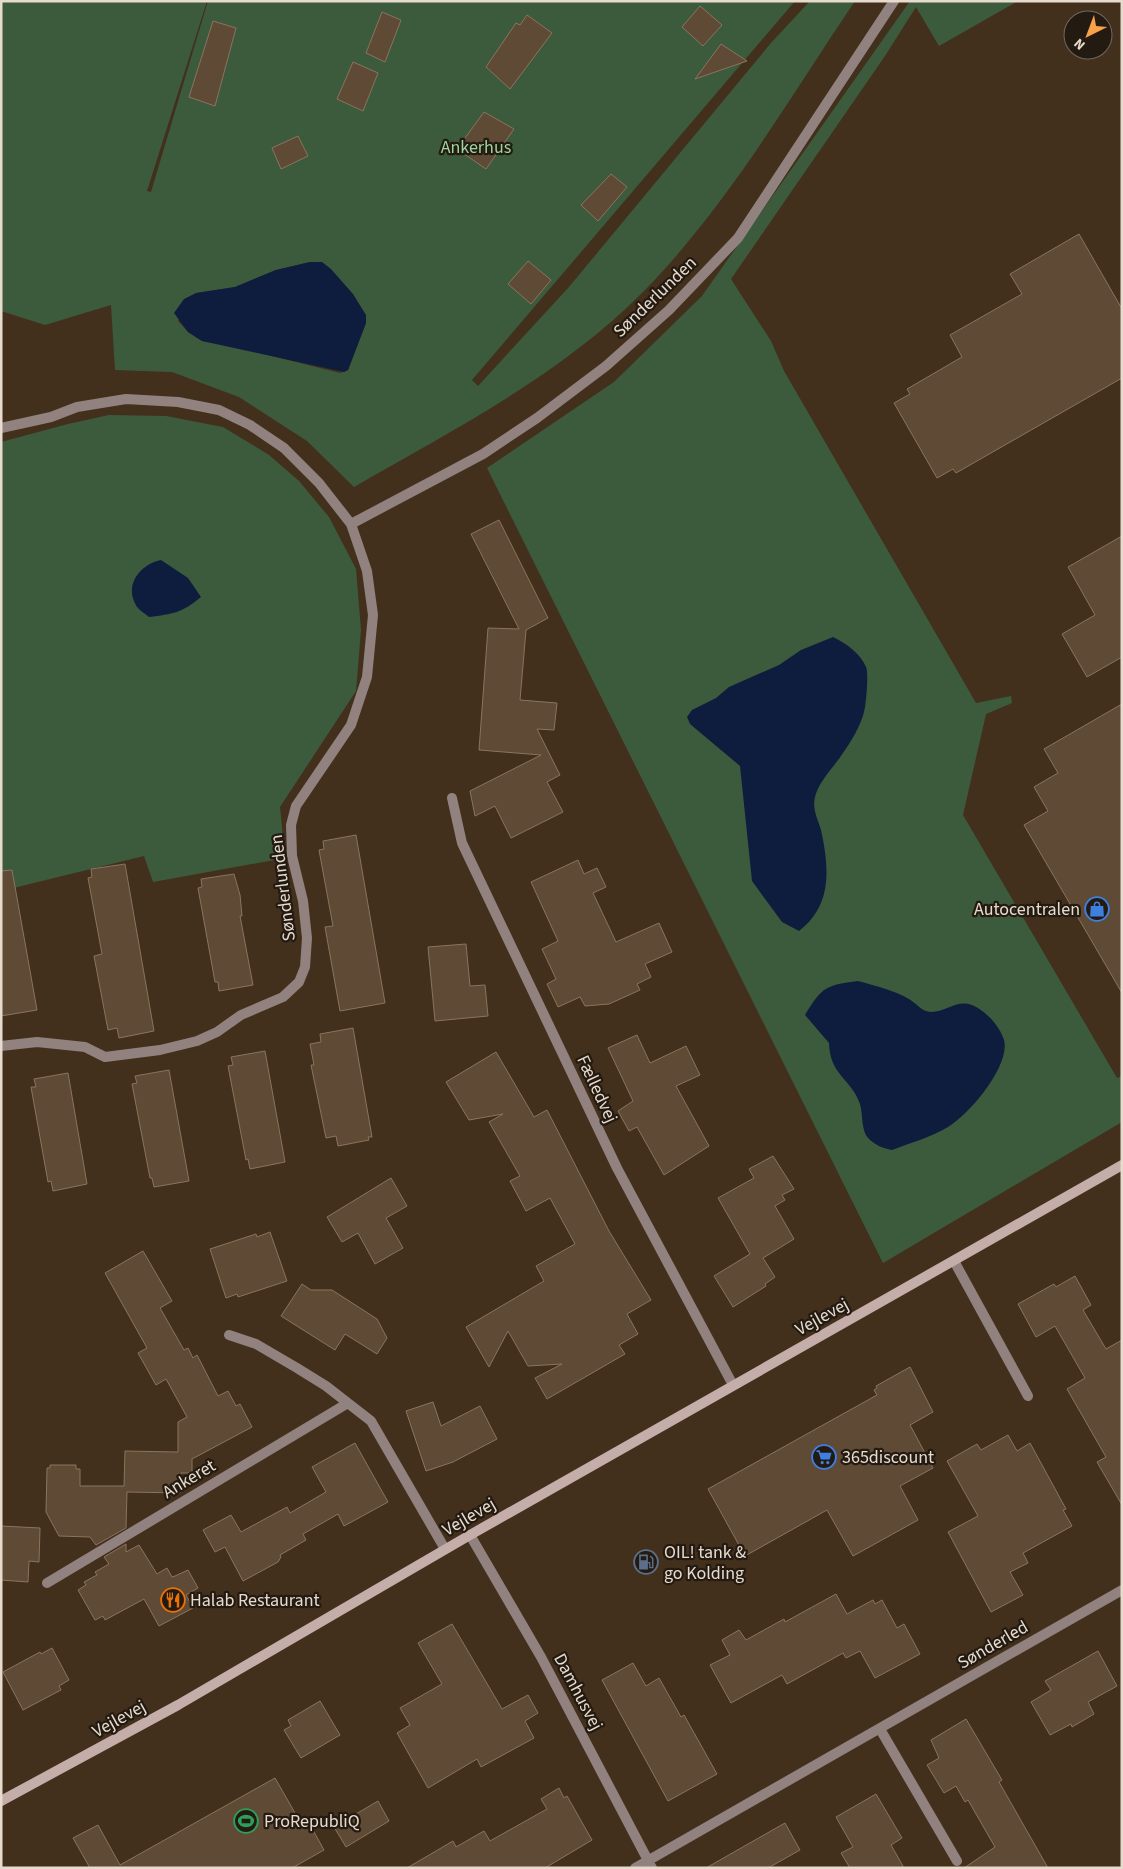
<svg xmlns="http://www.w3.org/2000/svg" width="1123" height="1869" font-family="'Source Sans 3',sans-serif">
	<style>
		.green { fill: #3c5b3d; fill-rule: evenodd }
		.water { fill: #0e1d3e }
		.building { fill: #5f4a35; stroke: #8b745e }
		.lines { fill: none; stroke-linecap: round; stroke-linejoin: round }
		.street { stroke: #91827f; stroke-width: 10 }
		.secondary { stroke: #c5ada9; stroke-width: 10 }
		.labels { text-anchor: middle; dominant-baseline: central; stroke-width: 4.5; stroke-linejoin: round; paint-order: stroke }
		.park-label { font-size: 18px; fill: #9cd49e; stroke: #231a11 }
		.street-label { font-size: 18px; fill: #e7dbce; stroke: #231a11 }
		.poi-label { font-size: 18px; fill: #e7dbce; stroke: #231a11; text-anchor: start }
	</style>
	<rect width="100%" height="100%" fill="#43301c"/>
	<!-- green -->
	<path class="green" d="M 1,1 L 207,1 L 147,191 L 151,192 L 208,1 L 795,1 L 472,380 L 478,386 L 569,287 L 771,43 L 810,1 L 855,1 C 788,100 728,205 644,291 C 561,375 455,429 354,487 L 307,441 L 239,397 L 172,372 L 115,370 L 111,305 L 45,325 L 1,311 ZM 310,262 L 322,262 L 366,315 L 366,323 L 348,370 L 340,373 L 240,348 L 202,341 L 188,332 L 178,321 L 196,293 L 235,287 L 276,270 Z
		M 910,1 L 1018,1 L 939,46 L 916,7 L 885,56 L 731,279 L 771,341 L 784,371 L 976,703 L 1011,696 L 1012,703 L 986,714 L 963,815 L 1117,1078 L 1122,1076 L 1122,1122 L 883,1263 L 487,468 L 614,382 L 702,296 Z
		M 109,415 L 166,416 L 223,427 L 269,455 L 299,481 L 329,517 L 356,569 L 361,630 L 356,691 L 280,807 L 285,858 L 153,882 L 144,856 L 1,891 L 1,442 L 68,424 Z"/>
	<!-- water -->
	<path class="water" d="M 310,262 L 322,262 L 331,269 L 353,294 L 366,315 L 366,323 L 348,370 L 344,372 L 202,341 L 188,332 L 174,313 L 184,299 L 196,293 L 235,287 L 276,270 Z
		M 161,560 L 188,578 L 201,597 C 182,613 173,614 149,617 C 146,614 140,611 137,607 C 123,586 140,564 161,560 Z
		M 833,637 C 846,643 861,654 866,667 C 869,672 866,706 864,712 C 861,725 851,742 843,753 C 834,767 819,781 815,797 C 812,810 818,819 821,830 C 829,867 833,905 799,931 L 782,922 L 752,881 L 740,766 L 690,724 L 687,717 L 692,710 L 716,698 L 729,687 L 779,665 L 801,650 Z
		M 858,981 C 876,986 893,990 909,999 C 916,1003 922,1012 931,1012 C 948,1012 959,996 978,1008 C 989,1015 1000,1027 1004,1040 C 1011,1065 969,1115 948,1127 C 932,1137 910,1143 892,1150 C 882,1148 875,1145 868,1138 C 861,1130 863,1114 860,1104 C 851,1078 830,1076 829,1043 L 805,1015 C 822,987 826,985 858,981 Z"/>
	<!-- building -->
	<path class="building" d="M 700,6 L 722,25 L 703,46 L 682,27 Z
		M 382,12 L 401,20 L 385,62 L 366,53 Z
		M 527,15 L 552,33 L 510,89 L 486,67 L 516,23 L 520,25 Z
		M 213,21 L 236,28 L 215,106 L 189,97 Z
		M 721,44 L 747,61 L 695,79 Z
		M 353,62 L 378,73 L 363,111 L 337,99 Z
		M 484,112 L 514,129 L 486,169 L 457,149 Z
		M 298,136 L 308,156 L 281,169 L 272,148 Z
		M 611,174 L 627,187 L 598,221 L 581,205 Z
		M 1079,234 L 1122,309 L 1122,378 L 956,473 L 953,469 L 937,478 L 894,403 L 910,394 L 907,389 L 962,357 L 950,335 L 1022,294 L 1010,274 Z
		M 528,261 L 551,280 L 531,304 L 508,284 Z
		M 499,520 L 548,618 L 526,630 L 520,700 L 557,703 L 554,730 L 537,729 L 560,775 L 547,782 L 563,812 L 511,838 L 495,806 L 475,816 L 470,791 L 541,755 L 479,750 L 488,628 L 519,629 L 471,534 Z
		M 1122,536 L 1122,657 L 1087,677 L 1062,634 L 1095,615 L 1068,567 Z
		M 1122,704 L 1122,993 L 1024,825 L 1048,811 L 1034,787 L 1058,773 L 1044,749 Z
		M 356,835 L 385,1003 L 340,1011 L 325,927 L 333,926 L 319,850 L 324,849 L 323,841 Z
		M 578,860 L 584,874 L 597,868 L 606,887 L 593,893 L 616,942 L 659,923 L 672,952 L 645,964 L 651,977 L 637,984 L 640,990 L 609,1004 L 585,1006 L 580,997 L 558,1007 L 547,984 L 556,979 L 542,949 L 558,941 L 531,882 Z
		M 125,864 L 154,1031 L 119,1038 L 117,1028 L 108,1030 L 94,956 L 102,954 L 88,878 L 92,877 L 91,869 Z
		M 12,870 L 37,1010 L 1,1016 L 1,871 Z
		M 234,874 L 240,895 L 242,916 L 240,916 L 253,985 L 219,991 L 218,982 L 215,982 L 198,888 L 202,887 L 201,879 Z
		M 466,944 L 470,986 L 485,985 L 488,1016 L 435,1021 L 428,947 Z
		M 353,1028 L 372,1137 L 368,1137 L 369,1140 L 338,1146 L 336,1136 L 326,1138 L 311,1065 L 314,1065 L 310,1044 L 321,1042 L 320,1034 Z
		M 637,1035 L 650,1063 L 686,1046 L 700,1075 L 676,1086 L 709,1146 L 664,1175 L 637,1127 L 629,1131 L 618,1111 L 633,1101 L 608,1048 Z
		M 265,1051 L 285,1162 L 250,1169 L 248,1159 L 246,1160 L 228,1066 L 233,1065 L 231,1057 Z
		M 496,1052 L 534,1117 L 547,1110 L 609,1231 L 651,1300 L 627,1314 L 638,1334 L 619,1345 L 625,1354 L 547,1399 L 535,1378 L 562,1364 L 528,1366 L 508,1331 L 489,1367 L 466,1327 L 544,1281 L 536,1266 L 575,1244 L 550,1198 L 526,1211 L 510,1181 L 520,1176 L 489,1122 L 503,1114 L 469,1120 L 446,1082 Z
		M 169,1070 L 189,1181 L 154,1187 L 152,1178 L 150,1178 L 132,1084 L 137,1083 L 135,1076 Z
		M 68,1073 L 87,1184 L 53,1191 L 51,1181 L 48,1182 L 31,1087 L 36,1087 L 34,1079 Z
		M 773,1156 L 794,1189 L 782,1195 L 785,1200 L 775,1206 L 794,1239 L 763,1258 L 775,1277 L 765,1284 L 766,1286 L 733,1307 L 714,1276 L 750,1254 L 718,1198 L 754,1178 L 749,1169 Z
		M 391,1178 L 407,1206 L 386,1218 L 403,1248 L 375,1264 L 358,1233 L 342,1242 L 327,1217 Z
		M 270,1232 L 287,1281 L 238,1297 L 237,1294 L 226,1298 L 210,1249 L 256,1234 L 257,1237 Z
		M 143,1251 L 172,1301 L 160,1308 L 184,1350 L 188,1348 L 193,1358 L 197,1355 L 218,1396 L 228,1391 L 236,1406 L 240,1404 L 252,1427 L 192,1459 L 192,1473 L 181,1473 L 180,1493 L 127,1492 L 126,1528 L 96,1545 L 90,1537 L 59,1536 L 46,1512 L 47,1468 L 50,1468 L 50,1465 L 76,1465 L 76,1469 L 80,1469 L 80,1486 L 124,1486 L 125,1451 L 178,1452 L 178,1422 L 187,1417 L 166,1379 L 156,1385 L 138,1353 L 147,1348 L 105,1273 Z
		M 1075,1276 L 1091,1305 L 1083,1310 L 1106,1349 L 1122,1340 L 1122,1505 L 1097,1462 L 1106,1457 L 1067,1389 L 1085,1378 L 1055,1326 L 1036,1337 L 1018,1304 L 1054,1284 L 1056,1287 Z
		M 302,1284 L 311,1290 L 332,1290 L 377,1319 L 387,1338 L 377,1354 L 345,1334 L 335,1350 L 281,1316 Z
		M 910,1367 L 933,1412 L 910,1425 L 933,1468 L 900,1486 L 918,1520 L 853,1556 L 827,1510 L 745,1556 L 708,1489 L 877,1395 L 874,1390 L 877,1388 L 876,1386 Z
		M 433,1402 L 441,1426 L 480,1406 L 497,1439 L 453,1462 L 426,1471 L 406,1411 Z
		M 1008,1435 L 1017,1451 L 1030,1443 L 1066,1509 L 1063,1510 L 1072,1526 L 1023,1553 L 1028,1563 L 1010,1572 L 1023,1595 L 991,1612 L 948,1532 L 978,1516 L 947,1461 L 977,1444 L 981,1450 Z
		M 355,1443 L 388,1502 L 344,1526 L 338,1514 L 303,1534 L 306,1540 L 280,1555 L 281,1557 L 278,1562 L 243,1581 L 225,1547 L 215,1552 L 203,1530 L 231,1515 L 241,1532 L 287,1507 L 290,1513 L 326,1492 L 312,1467 Z
		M 1,1526 L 40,1528 L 39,1562 L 29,1561 L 28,1582 L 1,1580 Z
		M 126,1544 L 126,1552 L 139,1545 L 157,1574 L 167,1568 L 172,1577 L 175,1576 L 188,1570 L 198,1588 L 186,1595 L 193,1608 L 159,1626 L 144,1599 L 105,1620 L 103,1616 L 95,1620 L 78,1590 L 86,1585 L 84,1582 L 97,1575 L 95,1572 L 109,1564 L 104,1557 Z
		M 836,1594 L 847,1614 L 873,1600 L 875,1604 L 882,1600 L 897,1628 L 904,1624 L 920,1654 L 875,1678 L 860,1651 L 846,1658 L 843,1653 L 787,1684 L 782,1675 L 731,1703 L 710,1665 L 730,1655 L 722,1640 L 739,1630 L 746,1640 L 784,1619 L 785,1622 Z
		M 452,1624 L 502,1709 L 528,1695 L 538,1713 L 525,1721 L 534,1738 L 481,1767 L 477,1759 L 428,1788 L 397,1733 L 410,1725 L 400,1708 L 442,1684 L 418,1643 Z
		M 52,1648 L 69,1680 L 59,1686 L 61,1690 L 23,1710 L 3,1672 L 40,1652 L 41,1654 Z
		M 1098,1651 L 1117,1686 L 1088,1702 L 1094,1714 L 1072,1727 L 1071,1724 L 1050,1735 L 1031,1702 L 1051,1690 L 1045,1681 Z
		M 633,1663 L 646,1686 L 659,1678 L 681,1717 L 684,1715 L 717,1774 L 668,1801 L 602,1680 Z
		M 320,1701 L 340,1735 L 301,1758 L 284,1730 L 291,1726 L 288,1720 Z
		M 966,1719 L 1002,1780 L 999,1782 L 1048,1868 L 964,1868 L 995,1847 L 968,1800 L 965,1802 L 956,1786 L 944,1793 L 927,1765 L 939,1758 L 931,1740 Z
		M 275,1778 L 303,1827 L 309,1823 L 324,1850 L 292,1868 L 90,1868 L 73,1838 L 98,1825 L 120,1865 Z
		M 559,1788 L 564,1798 L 567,1796 L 592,1840 L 545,1868 L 407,1868 L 453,1841 L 456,1847 L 484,1831 L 490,1841 L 547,1809 L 541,1799 Z
		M 876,1794 L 902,1838 L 891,1845 L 904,1868 L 850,1868 L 841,1853 L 853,1847 L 836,1817 Z
		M 378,1801 L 389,1821 L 346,1847 L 334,1827 Z
		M 785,1823 L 800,1850 L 768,1868 L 706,1868 Z"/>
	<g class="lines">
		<!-- street -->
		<path class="street" d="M 1,428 L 51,417 L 77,407 L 126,399 L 178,402 L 219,410 L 250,425 L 284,448 L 319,483 L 351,524 L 367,571 L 373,615 L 367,677 L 351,725 L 296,806 L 291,825 L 292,856 L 303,901 L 307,938 L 305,967 L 299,982 L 283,997 L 241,1015 L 217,1032 L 197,1041 L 160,1050 L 105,1057 L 85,1047 L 37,1042 L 1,1046
			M 351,524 L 483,454 L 537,418 L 606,366 L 669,310 L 738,238 L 894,1
			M 452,798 L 462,843 L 617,1168 L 733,1385
			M 954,1261 L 1028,1396
			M 229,1335 L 256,1344 L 297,1368 L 326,1386 L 371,1421 L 445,1549
			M 470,1535 L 541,1657 L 652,1868
			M 47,1583 L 348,1403
			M 880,1729 L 957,1861
			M 635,1868 L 1122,1590"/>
		<!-- secondary -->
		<path class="secondary" d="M 1,1801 L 178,1705 L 470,1535 L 1122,1165"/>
	</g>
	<!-- icons -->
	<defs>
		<g id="shop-ring" transform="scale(1.25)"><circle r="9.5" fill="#231a11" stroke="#3f7fe0" stroke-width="1.5"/><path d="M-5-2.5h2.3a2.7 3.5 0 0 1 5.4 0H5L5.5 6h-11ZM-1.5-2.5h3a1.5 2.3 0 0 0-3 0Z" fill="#3f7fe0"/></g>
		<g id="supermarket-ring" transform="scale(1.25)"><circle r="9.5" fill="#231a11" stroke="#3f7fe0" stroke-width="1.5"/><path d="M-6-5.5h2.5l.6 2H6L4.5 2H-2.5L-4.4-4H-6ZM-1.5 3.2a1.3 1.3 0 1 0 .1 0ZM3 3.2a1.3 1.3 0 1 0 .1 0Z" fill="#3f7fe0"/></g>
		<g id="fuel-ring" transform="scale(1.25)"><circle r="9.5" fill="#231a11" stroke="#5c6f8a" stroke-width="1.5"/><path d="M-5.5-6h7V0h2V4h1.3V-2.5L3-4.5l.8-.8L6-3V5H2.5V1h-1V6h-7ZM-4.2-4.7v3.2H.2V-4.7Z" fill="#5c6f8a"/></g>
		<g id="restaurant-ring" transform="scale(1.25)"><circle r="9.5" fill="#231a11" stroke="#e8710a" stroke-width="1.5"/><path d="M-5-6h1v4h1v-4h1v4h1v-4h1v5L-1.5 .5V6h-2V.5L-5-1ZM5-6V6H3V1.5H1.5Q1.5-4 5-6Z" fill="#e8710a"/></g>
		<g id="stadium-ring" transform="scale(1.25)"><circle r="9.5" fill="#231a11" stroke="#2e9e5b" stroke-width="1.5"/><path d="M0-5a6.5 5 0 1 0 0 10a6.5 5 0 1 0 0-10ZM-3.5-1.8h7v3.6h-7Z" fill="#2e9e5b"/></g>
	</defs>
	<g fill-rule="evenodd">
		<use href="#shop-ring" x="1097" y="909"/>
		<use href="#supermarket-ring" x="824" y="1457"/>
		<use href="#fuel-ring" x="646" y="1562"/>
		<use href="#restaurant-ring" x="173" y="1600"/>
		<use href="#stadium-ring" x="246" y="1821"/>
	</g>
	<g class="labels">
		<!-- park labels -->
		<g class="park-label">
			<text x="476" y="147">Ankerhus</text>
		</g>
		<!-- street labels -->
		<g class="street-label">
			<text transform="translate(655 297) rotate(-44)">Sønderlunden</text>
			<text transform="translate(283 888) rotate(-97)">Sønderlunden</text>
			<text transform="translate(597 1089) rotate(65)">Fælledvej</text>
			<text transform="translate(822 1317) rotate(-29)">Vejlevej</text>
			<text transform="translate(189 1479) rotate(-31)">Ankeret</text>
			<text transform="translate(469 1517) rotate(-30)">Vejlevej</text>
			<text transform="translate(993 1645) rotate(-30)">Sønderled</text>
			<text transform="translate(578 1692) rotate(62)">Damhusvej</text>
			<text transform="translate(119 1719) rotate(-29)">Vejlevej</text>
		</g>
		<!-- poi labels -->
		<g class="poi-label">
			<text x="1080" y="909" text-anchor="end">Autocentralen</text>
			<text x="842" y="1457">365discount</text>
			<text x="664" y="1552">OIL! tank &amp;<tspan x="664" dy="21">go Kolding</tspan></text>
			<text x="190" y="1600">Halab Restaurant</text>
			<text x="264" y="1821">ProRepubliQ</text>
		</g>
	</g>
	<!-- border -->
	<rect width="1123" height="1869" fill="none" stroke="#e7dbce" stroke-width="5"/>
	<!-- north arrow -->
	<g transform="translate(1088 35) rotate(222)"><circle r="24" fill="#231a11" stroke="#71675d"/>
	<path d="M0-4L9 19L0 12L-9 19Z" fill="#f7a149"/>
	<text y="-8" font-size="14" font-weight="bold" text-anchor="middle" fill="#e7dbce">N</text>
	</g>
</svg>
